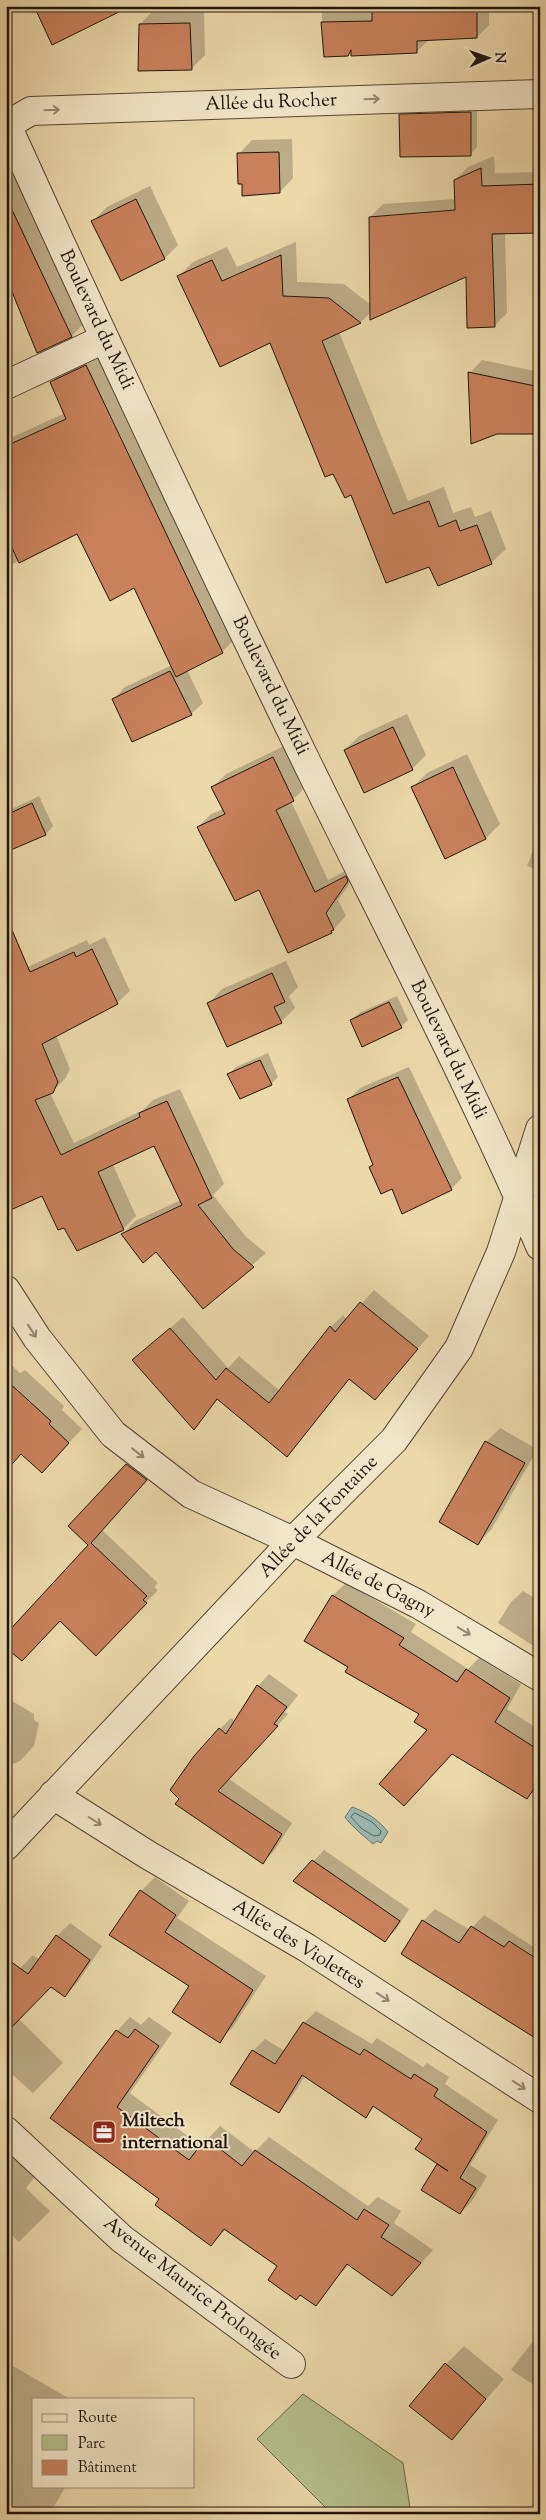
<svg xmlns="http://www.w3.org/2000/svg" width="546" height="2520" font-family="'Sorts Mill Goudy',serif">
	<style>
		.green { fill: #b4c08b; stroke: #6a6a4b }
		.water { fill: #9bb9b2; stroke: #6a776f }
		.shadow { fill: #0003 }
		.lines { fill: none; stroke-linecap: round; stroke-linejoin: round }
		.shore { stroke: #5e665e; stroke-width: 1 }
		.building { fill: #c8815b; stroke: #20140b }
		.minor-casing { stroke: #534533; stroke-width: 30 }
		.minor { stroke: #f2e6c8; stroke-width: 28 }
		.oneway { stroke: #948873 }
		.labels { text-anchor: middle; dominant-baseline: central; stroke-width: 4; stroke-linejoin: round; paint-order: stroke }
		.street-label { font-size: 19px; fill: #20140b; stroke: #f2e6c8 }
		.poi-label { font-size: 19px; font-weight: bold; fill: #20140b; stroke: #f2e6c8; text-anchor: start }
	</style>
	<rect width="100%" height="100%" fill="#ebd9aa"/>
	<filter id="stains"><feTurbulence type="fractalNoise" baseFrequency=".004" numOctaves="4"/><feColorMatrix values="0 0 0 0 .2 0 0 0 0 .09 0 0 0 0 .02 0 0 0 .5 -.17"/></filter>
	<radialGradient id="worn" r=".72"><stop offset=".6" stop-color="#630" stop-opacity="0"/><stop offset="1" stop-color="#630" stop-opacity=".3"/></radialGradient>
	<!-- green -->
	<path class="green" d="M 303,2394 L 403,2463 L 411,2514 L 332,2514 L 257,2439 Z"/>
	<!-- water -->
	<path class="water" d="M 352,1807 C 366,1812 378,1819 388,1832 L 381,1843 L 377,1841 L 373,1844 C 364,1836 353,1828 345,1817 Z"/>
	<!-- shadow -->
	<path class="shadow" d="M 217,6 L 286,6 L 217,8 Z
		M 321,6 L 489,6 L 489,25 L 477,37 L 429,40 L 416,52 L 352,50 L 347,55 L 325,55 Z
		M 154,10 L 204,10 L 205,55 L 191,69 L 140,24 Z
		M 477,105 L 477,147 L 470,155 L 400,115 L 408,108 Z
		M 292,139 L 293,178 L 280,192 L 239,154 L 252,140 Z
		M 494,156 L 495,173 L 540,172 L 540,231 L 505,232 L 507,313 L 494,326 L 467,275 L 371,312 L 361,322 L 339,332 L 408,501 L 444,487 L 453,513 L 471,507 L 475,517 L 491,511 L 506,549 L 491,563 L 430,565 L 351,494 L 271,341 L 178,277 L 193,262 L 227,247 L 237,267 L 296,242 L 297,282 L 344,284 L 371,305 L 370,217 L 383,204 L 456,199 L 455,180 L 468,167 Z
		M 10,168 L 84,323 L 72,336 L 38,351 L 6,274 L 6,170 Z
		M 150,186 L 178,245 L 165,258 L 93,221 L 107,207 Z
		M 99,353 L 235,639 L 222,652 L 187,670 L 203,703 L 191,714 L 114,699 L 125,687 L 172,665 L 134,587 L 78,533 L 6,567 L 6,440 L 65,413 L 52,382 L 64,369 Z
		M 482,360 L 540,372 L 540,433 L 470,373 Z
		M 407,714 L 426,755 L 412,769 L 345,750 L 359,736 Z
		M 286,745 L 306,787 L 291,801 L 328,880 L 359,864 L 361,868 L 338,900 L 346,916 L 331,932 L 260,888 L 198,827 L 211,814 L 223,809 L 213,787 L 226,774 Z
		M 467,754 L 500,824 L 486,838 L 445,857 L 413,787 L 427,773 Z
		M 39,796 L 53,826 L 46,834 L 11,849 L 6,839 L 6,812 Z
		M 540,832 L 540,871 L 527,866 Z
		M 105,937 L 130,991 L 117,1003 L 56,1035 L 70,1069 L 65,1079 L 50,1093 L 74,1143 L 143,1110 L 153,1100 L 180,1089 L 224,1184 L 213,1195 L 246,1237 L 266,1253 L 203,1308 L 156,1250 L 123,1234 L 135,1221 L 181,1200 L 154,1144 L 113,1165 L 136,1216 L 123,1229 L 65,1226 L 43,1194 L 21,970 L 87,940 L 89,945 Z
		M 286,961 L 298,987 L 289,996 L 295,1008 L 281,1022 L 209,1003 L 222,989 Z
		M 397,996 L 408,1020 L 401,1027 L 351,1020 L 359,1013 Z
		M 268,1053 L 278,1077 L 271,1084 L 229,1074 L 236,1067 Z
		M 409,1067 L 462,1178 L 451,1189 L 392,1188 L 371,1167 L 374,1164 L 349,1099 L 360,1088 Z
		M 374,1290 L 429,1336 L 375,1398 L 350,1378 L 287,1456 L 219,1398 L 194,1428 L 133,1360 L 183,1317 L 228,1368 L 239,1356 L 280,1391 L 331,1327 L 343,1315 L 347,1320 Z
		M 6,1360 L 20,1373 L 25,1370 L 64,1406 L 62,1410 L 82,1429 L 56,1457 L 21,1452 L 6,1445 Z
		M 500,1428 L 533,1447 L 533,1457 L 491,1530 L 478,1543 L 441,1522 L 486,1442 Z
		M 139,1452 L 158,1467 L 102,1530 L 158,1583 L 154,1587 L 158,1590 L 96,1654 L 90,1545 L 70,1526 Z
		M 346,1583 L 416,1624 L 411,1632 L 468,1669 L 479,1658 L 521,1684 L 507,1709 L 540,1730 L 540,1785 L 527,1798 L 429,1730 L 420,1714 L 306,1641 L 333,1595 Z
		M 523,1591 L 540,1601 L 540,1650 L 498,1623 L 511,1602 Z
		M 269,1674 L 298,1695 L 285,1712 L 288,1714 L 229,1779 L 292,1823 L 274,1851 L 263,1862 L 177,1804 L 220,1729 L 231,1718 L 235,1721 L 258,1686 Z
		M 12,1701 L 34,1714 L 34,1720 L 39,1723 L 34,1746 L 20,1761 L 6,1767 L 6,1707 Z
		M 324,1850 L 409,1909 L 396,1930 L 385,1941 L 295,1881 Z
		M 155,1877 L 189,1901 L 177,1918 L 266,1976 L 233,2027 L 219,2041 L 190,1985 L 111,1934 L 141,1891 Z
		M 435,1909 L 470,1930 L 484,1915 L 537,1949 L 533,1955 L 540,1958 L 540,2039 L 423,1921 Z
		M 70,1923 L 102,1946 L 78,1982 L 65,1996 L 51,1985 L 19,2019 L 63,2063 L 33,2093 L 6,2069 L 6,1983 L 33,1955 L 40,1960 L 57,1936 Z
		M 316,2011 L 372,2044 L 377,2038 L 423,2067 L 427,2063 L 449,2077 L 445,2084 L 498,2120 L 470,2165 L 487,2176 L 472,2201 L 460,2213 L 439,2164 L 424,2139 L 375,2106 L 365,2116 L 305,2076 L 290,2099 L 278,2111 L 253,2051 L 265,2039 L 285,2051 L 304,2023 Z
		M 130,2017 L 141,2025 L 149,2017 L 172,2033 L 130,2093 L 201,2146 L 220,2126 L 255,2152 L 269,2137 L 368,2206 L 378,2197 L 401,2211 L 394,2223 L 433,2250 L 392,2295 L 349,2264 L 315,2304 L 279,2266 L 226,2229 L 211,2245 L 161,2199 L 52,2117 L 117,2031 Z
		M 6,2140 L 42,2168 L 26,2188 L 50,2211 L 19,2242 L 6,2230 Z
		M 540,2332 L 540,2389 L 511,2370 Z
		M 464,2346 L 504,2379 L 452,2438 L 446,2364 Z
		M 6,2362 L 70,2399 L 34,2399 L 34,2486 L 66,2486 L 55,2505 L 47,2514 L 19,2514 L 6,2506 Z"/>
	<g class="lines">
		<!-- shore -->
		<path class="shore" d="M 355,1813 L 372,1822 L 381,1831 L 380,1835 L 374,1836 L 362,1829 L 351,1817 Z"/>
	</g>
	<!-- building -->
	<path class="building" d="M 34,6 L 131,6 L 52,45 Z
		M 372,6 L 477,6 L 477,38 L 417,41 L 417,53 L 351,56 L 351,50 L 348,56 L 324,57 L 321,22 L 372,21 Z
		M 190,23 L 192,70 L 138,71 L 139,24 Z
		M 471,112 L 471,156 L 400,157 L 399,114 Z
		M 279,152 L 280,193 L 242,196 L 242,184 L 238,184 L 237,153 Z
		M 481,168 L 482,186 L 540,184 L 540,233 L 492,234 L 495,327 L 467,328 L 466,277 L 370,320 L 369,217 L 455,210 L 454,180 Z
		M 6,197 L 72,337 L 37,353 L 6,277 Z
		M 136,199 L 165,259 L 121,281 L 91,221 Z
		M 281,255 L 283,296 L 329,298 L 361,323 L 322,341 L 393,514 L 429,501 L 439,527 L 456,520 L 460,531 L 477,525 L 492,564 L 438,586 L 429,567 L 386,583 L 351,495 L 345,498 L 333,474 L 325,477 L 270,343 L 220,367 L 177,276 L 212,260 L 222,281 Z
		M 86,365 L 223,653 L 176,677 L 134,588 L 110,601 L 77,534 L 19,563 L 6,535 L 6,446 L 66,419 L 50,382 Z
		M 468,372 L 540,387 L 540,434 L 497,434 L 471,444 Z
		M 170,671 L 192,715 L 132,742 L 112,699 Z
		M 393,727 L 413,770 L 364,793 L 344,750 Z
		M 273,757 L 294,801 L 276,810 L 315,892 L 346,876 L 348,881 L 326,913 L 334,930 L 331,931 L 332,933 L 288,953 L 259,890 L 235,901 L 197,827 L 225,814 L 211,787 Z
		M 453,767 L 486,839 L 445,859 L 411,787 Z
		M 32,803 L 46,835 L 6,852 L 6,815 Z
		M 6,916 L 30,972 L 74,952 L 76,957 L 92,949 L 118,1004 L 42,1044 L 58,1082 L 53,1093 L 35,1100 L 61,1155 L 140,1117 L 139,1113 L 167,1101 L 212,1198 L 198,1205 L 233,1249 L 254,1267 L 203,1309 L 156,1252 L 143,1263 L 121,1234 L 182,1205 L 154,1146 L 98,1172 L 124,1230 L 77,1251 L 64,1228 L 58,1230 L 42,1196 L 6,1212 Z
		M 272,973 L 285,1002 L 274,1007 L 282,1023 L 227,1047 L 207,1003 Z
		M 389,1002 L 402,1028 L 362,1047 L 350,1020 Z
		M 260,1060 L 272,1085 L 240,1099 L 227,1074 Z
		M 398,1077 L 452,1190 L 402,1214 L 392,1189 L 381,1194 L 369,1167 L 373,1165 L 347,1099 Z
		M 360,1302 L 418,1349 L 375,1400 L 349,1379 L 287,1457 L 217,1399 L 194,1430 L 132,1360 L 170,1328 L 216,1380 L 226,1368 L 269,1403 L 330,1326 L 335,1332 Z
		M 6,1380 L 51,1421 L 49,1424 L 69,1443 L 42,1473 L 21,1454 L 6,1471 Z
		M 485,1441 L 525,1463 L 478,1545 L 439,1522 Z
		M 126,1464 L 147,1480 L 91,1543 L 147,1596 L 143,1600 L 147,1603 L 96,1656 L 60,1621 L 22,1661 L 6,1648 L 6,1634 L 88,1545 L 68,1526 Z
		M 332,1595 L 404,1638 L 399,1645 L 457,1682 L 466,1669 L 510,1698 L 495,1722 L 540,1751 L 540,1780 L 527,1799 L 452,1754 L 404,1806 L 379,1784 L 427,1730 L 414,1722 L 419,1714 L 345,1672 L 348,1667 L 304,1641 Z
		M 257,1685 L 287,1707 L 274,1724 L 278,1726 L 218,1791 L 282,1834 L 263,1864 L 175,1804 L 179,1799 L 170,1790 L 194,1756 L 219,1728 L 226,1734 Z
		M 312,1860 L 400,1921 L 385,1942 L 293,1881 Z
		M 140,1890 L 176,1915 L 165,1932 L 253,1990 L 220,2043 L 172,2012 L 189,1986 L 109,1935 Z
		M 422,1920 L 459,1943 L 471,1926 L 504,1947 L 509,1941 L 540,1961 L 540,2041 L 401,1954 Z
		M 56,1935 L 90,1960 L 65,1997 L 51,1987 L 6,2033 L 6,1958 L 28,1974 Z
		M 303,2022 L 360,2055 L 364,2049 L 411,2079 L 414,2074 L 438,2089 L 434,2096 L 487,2132 L 460,2178 L 476,2188 L 460,2214 L 421,2190 L 437,2164 L 448,2171 L 415,2149 L 422,2139 L 373,2106 L 366,2118 L 302,2075 L 279,2113 L 230,2084 L 252,2050 L 275,2064 Z
		M 135,2029 L 159,2046 L 117,2107 L 189,2160 L 206,2138 L 242,2166 L 255,2150 L 357,2220 L 364,2209 L 389,2225 L 381,2237 L 421,2263 L 392,2296 L 347,2264 L 316,2306 L 300,2295 L 296,2300 L 268,2280 L 277,2266 L 224,2229 L 211,2246 L 155,2205 L 159,2199 L 50,2118 L 116,2030 L 128,2038 Z
		M 445,2363 L 486,2399 L 452,2440 L 409,2406 Z"/>
	<g class="lines">
		<!-- minor casing -->
		<g class="minor-casing">
			<path id="minor" d="M 6,123 C 104,340 205,554 309,767 C 387,926 470,1083 540,1246
				M 7,125 L 31,111 L 540,94
				M 6,385 L 104,339
				M 6,1290 L 37,1338 L 113,1434 L 191,1494 L 293,1541 L 418,1604 L 540,1677
				M 53,1795 L 148,1855 L 307,1948 L 540,2099
				M 6,1846 L 293,1541 L 394,1440 L 459,1348 L 501,1252 L 540,1129
				M 6,2131 L 122,2239 L 291,2364"/>
		</g>
		<!-- minor -->
		<use href="#minor" class="minor"/>
	</g>
	<!-- one-way arrows -->
	<defs><path id="oneway-shaft" d="M-6 0H5M1.5-3L5.5 0L1.5 3" fill="none" stroke-width="1.6" stroke-linecap="round" stroke-linejoin="round" transform="scale(1.25)"/></defs>
	<g class="oneway">
		<use href="#oneway-shaft" transform="translate(372 99) rotate(-2)"/>
		<use href="#oneway-shaft" transform="translate(52 110) rotate(-2)"/>
		<use href="#oneway-shaft" transform="translate(32 1331) rotate(57)"/>
		<use href="#oneway-shaft" transform="translate(138 1453) rotate(38)"/>
		<use href="#oneway-shaft" transform="translate(464 1631) rotate(31)"/>
		<use href="#oneway-shaft" transform="translate(95 1821) rotate(32)"/>
		<use href="#oneway-shaft" transform="translate(383 1997) rotate(33)"/>
		<use href="#oneway-shaft" transform="translate(519 2085) rotate(33)"/>
	</g>
	<!-- icons -->
	<defs>
		<g id="office-square" transform="scale(1.25)"><rect x="-9" y="-9" width="18" height="18" rx="4" fill="#8f2418" stroke="#f2e6c8"/><path d="M-6-3h4V-5.5h4V-3h4V5H-6ZM-1-4.5V-3h2v-1.5ZM-6 0V1H6V0Z" fill="#fff"/></g>
	</defs>
	<g fill-rule="evenodd">
		<use href="#office-square" x="104" y="2132"/>
	</g>
	<g class="labels">
		<!-- street labels -->
		<g class="street-label">
			<text transform="translate(271 103) rotate(-2)">Allée du Rocher</text>
			<text transform="translate(96 320) rotate(65)">Boulevard du Midi</text>
			<text transform="translate(270 686) rotate(64)">Boulevard du Midi</text>
			<text transform="translate(448 1050) rotate(64)">Boulevard du Midi</text>
			<text transform="translate(319 1517) rotate(-46)">Allée de la Fontaine</text>
			<text transform="translate(378 1585) rotate(27)">Allée de Gagny</text>
			<text transform="translate(298 1945) rotate(32)">Allée des Violettes</text>
			<text transform="translate(192 2289) rotate(38)">Avenue Maurice Prolongée</text>
		</g>
		<!-- poi labels -->
		<g class="poi-label">
			<text x="122" y="2121">Miltech<tspan x="122" dy="22">international</tspan></text>
		</g>
	</g>
	<!-- margin -->
	<rect width="546" height="2520" fill="none" stroke="#ebd9aa" stroke-width="25"/>
	<rect x="8" y="8" width="531" height="2505" fill="none" stroke="#20140b" stroke-width="2.5"/>
	<rect x="12" y="12" width="521" height="2495" fill="none" stroke="#20140b"/>
	<!-- legend -->
	<rect x="32" y="2398" width="162" height="90" fill="#f2e6c8" stroke="#9e927c"/>
	<rect x="42" y="2414" width="25" height="8" fill="#f2e6c8" stroke="#9e927c"/>
	<text x="78" y="2422" font-size="15" fill="#20140b">Route</text>
	<rect x="42" y="2435" width="25" height="15" fill="#b4c08b" stroke="#9e927c"/>
	<text x="78" y="2448" font-size="15" fill="#20140b">Parc</text>
	<rect x="42" y="2460" width="25" height="15" fill="#c8815b" stroke="#9e927c"/>
	<text x="78" y="2472" font-size="15" fill="#20140b">Bâtiment</text>
	<!-- north arrow -->
	<g transform="translate(488 58) rotate(88)" stroke="#f2e6c8" stroke-width="4" paint-order="stroke">
	<path d="M0-4L9 19L0 12L-9 19Z" fill="#20140b"/>
	<text y="-8" font-size="14" font-weight="bold" text-anchor="middle" fill="#20140b">N</text>
	</g>
	<rect width="100%" height="100%" filter="url(#stains)"/>
	<rect width="100%" height="100%" fill="url(#worn)"/>
</svg>
